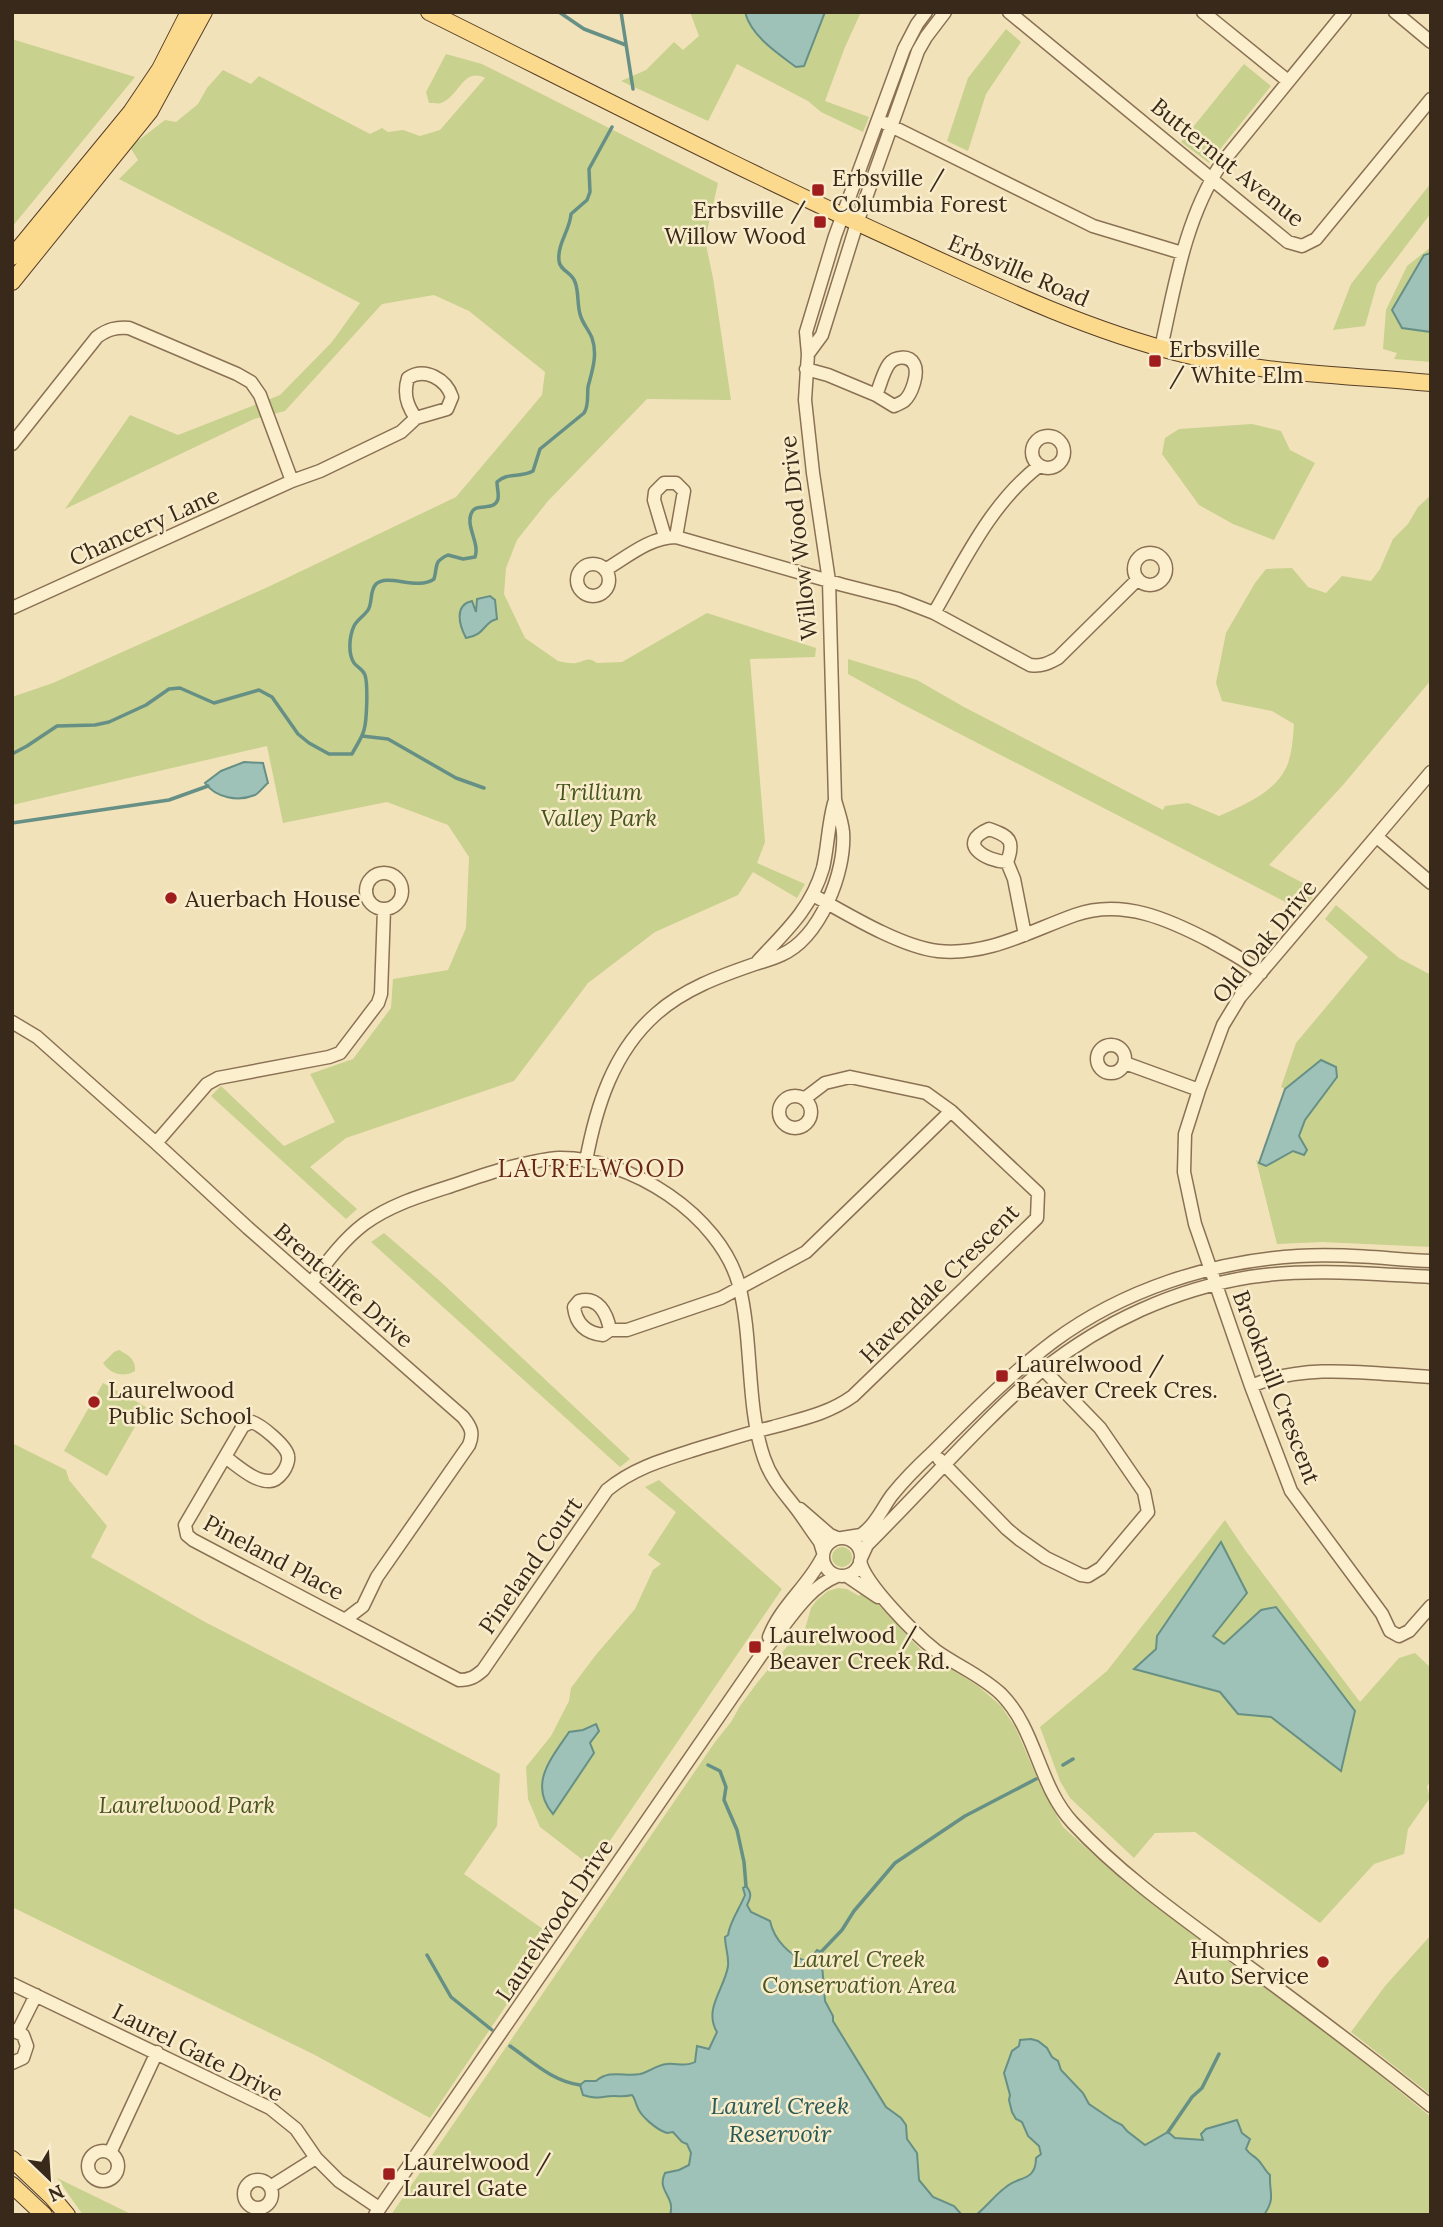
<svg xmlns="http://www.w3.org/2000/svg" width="1443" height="2227" font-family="Lora,serif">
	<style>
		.green { fill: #c8d18e; fill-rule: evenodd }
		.water { fill: #9fc2b8; stroke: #669086; stroke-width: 2 }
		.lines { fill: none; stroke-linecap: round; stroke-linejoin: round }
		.stream { stroke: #669086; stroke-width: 3.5 }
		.minor-casing { stroke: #8a7153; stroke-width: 15 }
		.major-casing { stroke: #573f28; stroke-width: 18 }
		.minor { stroke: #fcefce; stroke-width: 12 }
		.major { stroke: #fbda8d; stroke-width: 16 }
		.poi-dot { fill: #9f1e1d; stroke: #f9eccb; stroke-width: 2.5 }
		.labels { text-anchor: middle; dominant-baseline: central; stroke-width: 5; stroke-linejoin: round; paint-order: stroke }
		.street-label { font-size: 23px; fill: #38291a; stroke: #f9eccb }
		.poi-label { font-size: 23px; fill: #38291a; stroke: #f9eccb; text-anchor: start }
		.park-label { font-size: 23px; font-style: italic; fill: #47561e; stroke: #f9eccb }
		.neighbourhood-label { font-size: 24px; letter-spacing: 2px; fill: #692815; stroke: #f9eccb }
		.water-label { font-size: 24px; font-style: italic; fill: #275957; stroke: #f9eccb }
	</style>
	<rect width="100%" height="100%" fill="#f2e2ba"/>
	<!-- green -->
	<path class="green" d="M 690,12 L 745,12 L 747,20 L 804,66 L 825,12 L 861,12 L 845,47 L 825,101 L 869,117 L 863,132 L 821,112 L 808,101 L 737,64 L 708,121 L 621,81 L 646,70 L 674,42 L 683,50 L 699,36 Z
		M 1006,29 L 1021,42 L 986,94 L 968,151 L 947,141 L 968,78 Z
		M 12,39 L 135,77 L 12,227 Z
		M 446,54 L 482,64 L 718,183 L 705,240 L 713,278 L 731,400 L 647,399 L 548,501 L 517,540 L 506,568 L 504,594 L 525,638 L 558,661 C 564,662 570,664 576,663 C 585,661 588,656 597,663 L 622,662 L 707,613 L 816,648 L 815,657 L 750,659 L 765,842 L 757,863 L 805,884 L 797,898 L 753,872 L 738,895 L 655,932 L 588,983 L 514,1081 L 346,1138 L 310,1167 L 357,1209 L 346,1219 L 211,1096 L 221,1086 L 284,1146 L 335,1122 L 310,1074 L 353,1059 L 391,1008 L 393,979 L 448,970 L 466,928 L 469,857 L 448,825 L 387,802 L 283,823 L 267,746 L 12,805 L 12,697 L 53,683 L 268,587 L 456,497 L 542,395 L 545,372 L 469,311 L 434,295 L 382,304 L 285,411 L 254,419 L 65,509 L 130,415 L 178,435 L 280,395 L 332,342 L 360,303 L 119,179 L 138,160 L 130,147 L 165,120 L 176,122 L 198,104 L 207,88 L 223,70 L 251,84 L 259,76 L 370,134 L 382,128 L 388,132 L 403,130 L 420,136 L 440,130 L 485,78 C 463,67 459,97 441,103 C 439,104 432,103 429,103 L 426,92 Z
		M 1244,64 L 1271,86 L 1209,163 L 1181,142 Z
		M 1431,183 L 1431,213 L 1377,284 L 1365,326 L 1333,330 L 1351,284 Z
		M 1431,247 L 1431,253 L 1424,255 L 1402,328 L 1431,332 L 1431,362 L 1394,359 L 1397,353 L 1383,349 L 1386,310 L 1407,266 Z
		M 1252,424 L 1281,431 L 1290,450 L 1315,463 L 1274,540 L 1233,524 L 1199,505 L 1162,454 L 1165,438 L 1179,429 Z
		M 1431,495 L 1431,680 L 1343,785 L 1269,865 L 1318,891 L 1301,910 L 902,704 L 848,674 L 848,659 L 917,680 L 964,707 L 1163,810 L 1165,806 L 1188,803 L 1219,816 C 1242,806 1274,793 1286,768 C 1292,756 1293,737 1294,724 L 1272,711 L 1222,701 L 1216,683 L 1226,633 L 1255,583 L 1266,569 L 1292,568 L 1308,587 L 1326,593 L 1342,576 L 1371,581 L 1380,569 L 1393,539 L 1408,524 L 1418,507 Z
		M 1336,905 L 1399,958 L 1431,975 L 1431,1247 L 1322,1242 L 1277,1244 L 1256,1160 L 1266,1166 L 1293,1151 L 1307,1150 L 1299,1136 L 1305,1120 L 1337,1077 L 1321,1060 L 1285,1089 L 1281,1087 L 1296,1043 L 1368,957 L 1325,919 Z
		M 384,1233 L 441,1282 L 630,1459 L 620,1467 L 371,1242 Z
		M 119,1350 C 128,1355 136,1359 135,1371 C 124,1378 110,1374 103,1363 L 114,1352 Z
		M 103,1383 L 146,1407 L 107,1476 L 64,1451 Z
		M 12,1443 L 66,1470 L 69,1480 L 107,1526 L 91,1557 L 205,1622 L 500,1774 L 497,1826 L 464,1874 L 553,1936 L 430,2118 L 315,2055 L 12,1907 Z
		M 659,1480 L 782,1589 L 592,1867 L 540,1827 L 528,1799 L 526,1767 L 551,1736 L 569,1701 L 571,1688 L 595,1656 L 635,1609 L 653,1570 L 661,1564 L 648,1555 L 676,1512 L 645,1487 Z
		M 1225,1520 L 1245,1550 L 1360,1702 L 1399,1658 L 1415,1653 L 1431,1668 L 1431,1779 L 1427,1787 L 1430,1798 L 1408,1829 L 1404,1854 L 1374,1864 L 1320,1923 L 1195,1832 L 1155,1833 L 1134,1858 L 1070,1798 L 1060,1781 L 1040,1727 L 1107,1671 ZM 1261,1610 L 1340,1771 L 1271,1717 L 1238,1714 L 1220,1692 L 1135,1669 L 1156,1649 L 1213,1635 L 1224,1645 Z
		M832 1557a10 10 0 1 1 20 0a10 10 0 1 1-20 0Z
		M 838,1588 L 847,1589 L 859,1596 L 863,1591 L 877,1603 L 921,1650 L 978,1686 L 1001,1706 L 1015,1727 L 1042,1789 L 1063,1827 L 1123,1881 L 1232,1964 L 1339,2042 L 1431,2117 L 1431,2215 L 391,2215 L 715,1742 L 731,1722 L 740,1706 L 757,1683 L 794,1638 L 805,1629 L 811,1608 L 817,1600 L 828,1591 Z
		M 1431,1935 L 1431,2095 L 1351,2032 L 1385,1986 Z
		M 57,2178 L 133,2215 L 83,2215 Z"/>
	<!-- water -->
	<path class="water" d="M 745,12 L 825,12 L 804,66 L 796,67 C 777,53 751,36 745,12 Z
		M 1431,253 L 1431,332 L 1402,328 L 1392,310 L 1424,255 Z
		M 490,596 L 495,600 L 497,619 C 483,622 486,635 466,638 C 459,625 454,605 472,601 L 476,612 L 477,599 Z
		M 244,762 L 263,763 L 268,783 C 264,786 259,793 255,795 C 238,802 216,798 205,783 L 221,771 Z
		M 1321,1060 L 1336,1067 L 1337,1077 L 1305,1120 L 1299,1136 L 1307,1150 L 1304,1155 L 1293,1151 L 1266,1166 L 1259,1163 L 1285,1089 Z
		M 1221,1542 L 1247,1593 L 1213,1636 L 1224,1644 L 1261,1610 L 1276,1607 L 1355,1711 L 1341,1771 L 1271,1717 L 1238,1714 L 1220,1692 L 1134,1669 L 1156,1649 L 1157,1636 Z
		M 596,1724 L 599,1731 L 590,1743 L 594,1753 L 553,1814 C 528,1784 551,1759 569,1732 L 583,1730 Z
		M 746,1886 C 752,1893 751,1897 747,1905 L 751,1912 L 770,1921 C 774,1940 790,1956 808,1962 L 817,1950 L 821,1952 L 825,2001 L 833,2016 L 833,2021 L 886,2107 L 901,2118 L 906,2125 L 907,2139 L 917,2153 L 919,2180 L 933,2197 L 954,2206 L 962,2215 L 670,2215 C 676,2196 656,2191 665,2173 L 679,2170 L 689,2165 L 691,2153 L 687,2144 L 682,2142 L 673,2132 L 667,2133 C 657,2130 640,2116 637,2106 C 635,2102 635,2098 632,2095 C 625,2097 621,2096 614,2096 C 600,2096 599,2100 583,2095 L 580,2085 L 585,2081 L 596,2081 C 610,2069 624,2077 640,2074 C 649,2072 656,2065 667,2064 C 677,2063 686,2067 695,2062 L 697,2046 L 709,2049 L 717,2032 C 703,2009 725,1988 728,1966 C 729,1955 725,1947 725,1937 L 728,1935 C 730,1921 740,1908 745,1895 L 743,1888 Z
		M 1031,2039 L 1038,2041 L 1047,2048 L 1052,2057 L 1058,2061 L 1061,2070 L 1083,2093 L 1089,2104 L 1114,2121 L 1122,2125 L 1127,2131 L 1145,2145 L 1168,2132 L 1175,2138 L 1203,2140 L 1201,2134 L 1206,2129 L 1237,2120 L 1242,2133 L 1250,2139 L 1246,2149 C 1250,2155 1253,2155 1257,2159 C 1262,2163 1265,2171 1270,2175 C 1269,2194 1276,2197 1264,2215 L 976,2215 C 987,2206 995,2195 1006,2187 C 1018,2176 1036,2182 1036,2158 L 1041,2154 L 1039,2146 L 1028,2136 L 1022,2122 L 1016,2119 L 1012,2112 L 1009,2100 L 1010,2095 L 1004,2073 L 1012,2051 L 1019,2046 L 1020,2040 Z"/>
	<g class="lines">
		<!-- stream -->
		<path class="stream" d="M 559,12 L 584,29 L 626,45
			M 621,12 L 633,89
			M 362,736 L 388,739 L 456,778 L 484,788
			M 12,754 L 27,746 L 57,726 L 95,725 L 109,722 L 146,705 L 169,689 L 180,688 L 214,703 L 259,690 L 272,697 L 298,734 L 309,743 L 329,754 L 352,754 C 356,746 362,738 364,730 C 367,720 368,684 365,675 C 363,669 358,668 354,663 C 348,654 349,637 354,626 C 357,620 364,616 368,610 C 373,602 369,592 376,584 C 388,573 417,591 434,579 C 438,565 433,562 448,555 L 463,559 L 475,557 C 480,544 466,527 471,514 C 475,501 494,513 498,499 C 499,493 497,488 497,482 C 507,472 521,478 533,471 L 540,449 L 584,413 C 589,406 587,396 588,387 C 592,371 598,355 592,338 C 589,330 582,323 580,314 C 577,304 579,292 575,282 C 572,272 560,271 559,261 C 557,244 570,230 571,214 L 587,200 L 590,192 L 589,169 L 612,127
			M 12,823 L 169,800 L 208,786
			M 708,1765 L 720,1771 L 726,1787 L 724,1800 L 737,1830 L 744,1862 L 746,1886
			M 1063,1765 L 1073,1759
			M 821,1952 L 842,1930 L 854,1911 L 895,1863 L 965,1816 L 1036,1779
			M 427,1955 L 451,1997 L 492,2030
			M 510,2046 C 533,2062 552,2081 580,2085
			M 1168,2132 L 1192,2097 L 1202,2088 L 1219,2054"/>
		<!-- minor casing -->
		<g class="minor-casing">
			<path id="minor" d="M 1009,12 L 1288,242 L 1302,246 L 1316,239 L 1431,99
				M 1203,12 L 1288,81
				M 1395,12 L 1431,42
				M 885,123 L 1093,226 L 1182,253
				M 1161,348 C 1175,285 1185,219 1221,164 L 1345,12
				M 808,354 L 822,335 L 857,223 L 918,51 L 926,37 L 945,12
				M 806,369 L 828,375 L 876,395 L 894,406 C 898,404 901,403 904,401 C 912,394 919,373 914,364 C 909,355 895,356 889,364 C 883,372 880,386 876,395
				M1032 452a16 16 0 1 1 32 0a16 16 0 1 1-32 0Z
				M 12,444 L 97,337 C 108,329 116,327 129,328 L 237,374 L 251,382 L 260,395 L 292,481
				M 665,537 L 654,500 L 655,492 L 664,483 L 676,483 L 684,491 L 676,537
				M1134 569a16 16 0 1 1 32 0a16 16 0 1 1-32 0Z
				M577 580a16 16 0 1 1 32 0a16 16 0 1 1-32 0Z
				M 605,570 C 627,557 650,537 676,537 L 843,585 L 898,599 L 934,613 L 1030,665 C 1041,667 1049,663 1058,658 L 1138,579
				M 12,608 L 292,481 L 320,471 L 401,432 L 416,418 L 447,409 L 452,397 C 446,379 425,367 408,378 C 403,394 407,406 416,418
				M 934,613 C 964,561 991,503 1039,466
				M 1431,772 L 1240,997 L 1223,1025 L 1199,1090 L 1185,1134 L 1184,1172 L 1195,1224 L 1251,1386 L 1291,1491 L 1382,1614 L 1390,1631 L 1399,1636 L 1409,1631 L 1431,1606
				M 989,829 C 1010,836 1015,841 1007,862 C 985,861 956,843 989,829 Z
				M 1377,837 L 1431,883
				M 1007,862 L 1014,879 L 1025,935
				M366 891a18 18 0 1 1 36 0a18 18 0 1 1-36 0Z
				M 813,895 C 847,914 901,947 938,951 C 988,956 1030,931 1075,915 C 1123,898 1170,920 1212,942 C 1229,952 1246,960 1261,973
				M 758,961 C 786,931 811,909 823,868 C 828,846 828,825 834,803
				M 12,1022 L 37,1037 L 156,1143 L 248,1228 L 463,1417 C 471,1427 474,1433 469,1445 L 377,1577 L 363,1606 L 346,1619
				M1097 1059a14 14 0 1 1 28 0a14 14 0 1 1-28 0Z
				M 1125,1063 L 1199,1090
				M779 1112a16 16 0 1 1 32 0a16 16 0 1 1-32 0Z
				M 156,1143 L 207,1084 L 218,1078 L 329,1057 L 340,1053 L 378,1003 L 381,994 L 384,909
				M 586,1161 C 596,1107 613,1052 656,1014 C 684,989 720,976 755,964 C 764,961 773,959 781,955 C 820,938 846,872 843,832 C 842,821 838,811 835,800 L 829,581 L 813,473 L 805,400 L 808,354 L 806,332 L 835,236 L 904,49 L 917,24 L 926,12
				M 311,1283 C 327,1262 343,1240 364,1224 C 390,1205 420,1196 451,1186 C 469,1180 488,1173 507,1168 C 524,1164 541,1159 559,1158 C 630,1157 720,1215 739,1285 C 753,1340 746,1406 764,1458 C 770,1476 780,1488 792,1503 C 802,1515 810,1529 820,1542 L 823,1552
				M 610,1330 L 603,1335 C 586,1333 576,1324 574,1307 L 579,1301 C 598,1296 607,1313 610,1330 L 627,1330 L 721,1298 L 806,1252 L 951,1111
				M 1251,1386 C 1307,1362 1372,1374 1431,1377
				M 225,1457 C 237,1465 254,1482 270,1481 C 275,1481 280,1476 283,1472 C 286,1468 289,1461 288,1456 C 287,1446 261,1425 252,1422 L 243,1426 L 185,1525 L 187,1535 L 193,1540 L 459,1680 C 470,1680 475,1677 483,1670 L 607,1490 C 635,1467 666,1459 700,1448 C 724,1441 748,1433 773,1427 C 801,1419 828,1414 853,1396 L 1037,1218 L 1038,1193 L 951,1111 L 926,1093 L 850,1077 L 825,1083 L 804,1099
				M 939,1459 L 1007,1529 L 1019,1539 L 1046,1558 L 1081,1575 L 1088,1576 L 1101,1568 L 1148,1512 L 1144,1492 L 1100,1428 L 1038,1364
				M 800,1509 L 830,1535 L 837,1538
				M823 1557a19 19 0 1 1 38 0a19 19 0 1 1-38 0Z
				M 842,1538 L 861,1535 L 867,1530 C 878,1520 883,1507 892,1495 C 904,1480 918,1466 932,1453 C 971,1414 1010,1374 1054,1341 C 1123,1290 1212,1261 1298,1256 C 1342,1253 1387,1259 1431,1261
				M 861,1558 L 867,1545 C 907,1505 945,1463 985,1423 C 1004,1404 1023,1385 1044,1369 C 1103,1322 1175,1289 1250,1277 C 1310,1268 1371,1274 1431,1277
				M 860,1561 C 865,1584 916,1635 935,1650 C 957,1666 981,1675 1001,1694 C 1037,1730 1038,1786 1073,1823 C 1122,1876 1183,1918 1241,1961 C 1305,2008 1369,2056 1431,2106
				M 847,1576 L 878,1597
				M 769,1637 C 780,1607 808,1586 822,1558
				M 12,1984 L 270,2108 L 296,2129 L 316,2158 L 339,2181 L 379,2208
				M 12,2030 L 23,2035 L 27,2046 L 23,2058 L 12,2063
				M 18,2031 L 36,1995
				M88 2166a15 15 0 1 1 30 0a15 15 0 1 1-30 0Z
				M 110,2153 L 157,2052
				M244 2194a14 14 0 1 1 28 0a14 14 0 1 1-28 0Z
				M 270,2187 L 316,2158
				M 375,2215 L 766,1648 C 788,1623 805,1589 837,1576"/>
		</g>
		<!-- major casing -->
		<g class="major-casing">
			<path id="major" d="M 429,12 C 588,91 745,172 906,245 C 997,287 1087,330 1183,354 C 1263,374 1350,375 1431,383
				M 12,257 L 131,112 L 160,69 L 189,12
				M 12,282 L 150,111 L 204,12
				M 12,2159 L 52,2197 L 67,2215
				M 12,2185 L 44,2215"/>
		</g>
		<!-- minor -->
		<use href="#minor" class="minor"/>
		<!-- major -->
		<use href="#major" class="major"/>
	</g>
	<!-- markers -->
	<g class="poi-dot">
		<rect x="811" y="183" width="14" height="14" rx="3.5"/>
		<rect x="813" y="215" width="14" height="14" rx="3.5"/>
		<rect x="1148" y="354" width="14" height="14" rx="3.5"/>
		<circle cx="171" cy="898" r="7"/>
		<rect x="995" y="1369" width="14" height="14" rx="3.5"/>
		<circle cx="94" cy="1402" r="7"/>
		<rect x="748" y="1640" width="14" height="14" rx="3.5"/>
		<circle cx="1323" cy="1962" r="7"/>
		<rect x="382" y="2167" width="14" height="14" rx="3.5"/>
	</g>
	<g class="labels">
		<!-- street labels -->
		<g class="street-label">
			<text transform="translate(1228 162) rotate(39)">Butternut Avenue</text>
			<text transform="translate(1019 270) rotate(23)">Erbsville Road</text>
			<text transform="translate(144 526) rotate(-24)">Chancery Lane</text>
			<text transform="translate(798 538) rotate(-96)">Willow Wood Drive</text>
			<text transform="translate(1264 941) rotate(-51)">Old Oak Drive</text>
			<text transform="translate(939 1283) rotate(-45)">Havendale Crescent</text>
			<text transform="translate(344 1285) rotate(41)">Brentcliffe Drive</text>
			<text transform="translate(1277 1387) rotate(69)">Brookmill Crescent</text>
			<text transform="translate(274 1557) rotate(28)">Pineland Place</text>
			<text transform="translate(530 1565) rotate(-55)">Pineland Court</text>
			<text transform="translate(554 1920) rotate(-56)">Laurelwood Drive</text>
			<text transform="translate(198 2052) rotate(27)">Laurel Gate Drive</text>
		</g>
		<!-- poi labels -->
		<g class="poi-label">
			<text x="832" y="177">Erbsville /<tspan x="832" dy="26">Columbia Forest</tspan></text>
			<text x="806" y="209" text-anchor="end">Erbsville /<tspan x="806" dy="26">Willow Wood</tspan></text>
			<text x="1169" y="348">Erbsville<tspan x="1169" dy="26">/ White Elm</tspan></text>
			<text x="185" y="898">Auerbach House</text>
			<text x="1016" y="1363">Laurelwood /<tspan x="1016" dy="26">Beaver Creek Cres.</tspan></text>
			<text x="108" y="1389">Laurelwood<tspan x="108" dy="26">Public School</tspan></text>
			<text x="769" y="1634">Laurelwood /<tspan x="769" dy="26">Beaver Creek Rd.</tspan></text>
			<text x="1309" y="1949" text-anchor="end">Humphries<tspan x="1309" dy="26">Auto Service</tspan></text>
			<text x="403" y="2161">Laurelwood /<tspan x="403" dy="26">Laurel Gate</tspan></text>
		</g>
		<!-- park labels -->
		<g class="park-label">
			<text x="599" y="791">Trillium<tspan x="599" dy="26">Valley Park</tspan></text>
			<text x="187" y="1804">Laurelwood Park</text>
			<text x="859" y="1958">Laurel Creek<tspan x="859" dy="26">Conservation Area</tspan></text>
		</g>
		<!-- neighbourhood labels -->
		<g class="neighbourhood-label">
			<text x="592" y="1168">LAURELWOOD</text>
		</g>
		<!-- water labels -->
		<g class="water-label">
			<text x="780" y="2105">Laurel Creek<tspan x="780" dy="28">Reservoir</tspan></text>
		</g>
	</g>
	<!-- border -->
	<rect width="1443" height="2227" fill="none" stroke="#38291a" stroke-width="28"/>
	<!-- north arrow -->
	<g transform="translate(49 2178) rotate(155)" stroke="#f9eccb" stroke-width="5" paint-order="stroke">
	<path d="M0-5L12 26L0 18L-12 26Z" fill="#38291a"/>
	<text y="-10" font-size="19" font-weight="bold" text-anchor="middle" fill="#38291a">N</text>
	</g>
</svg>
